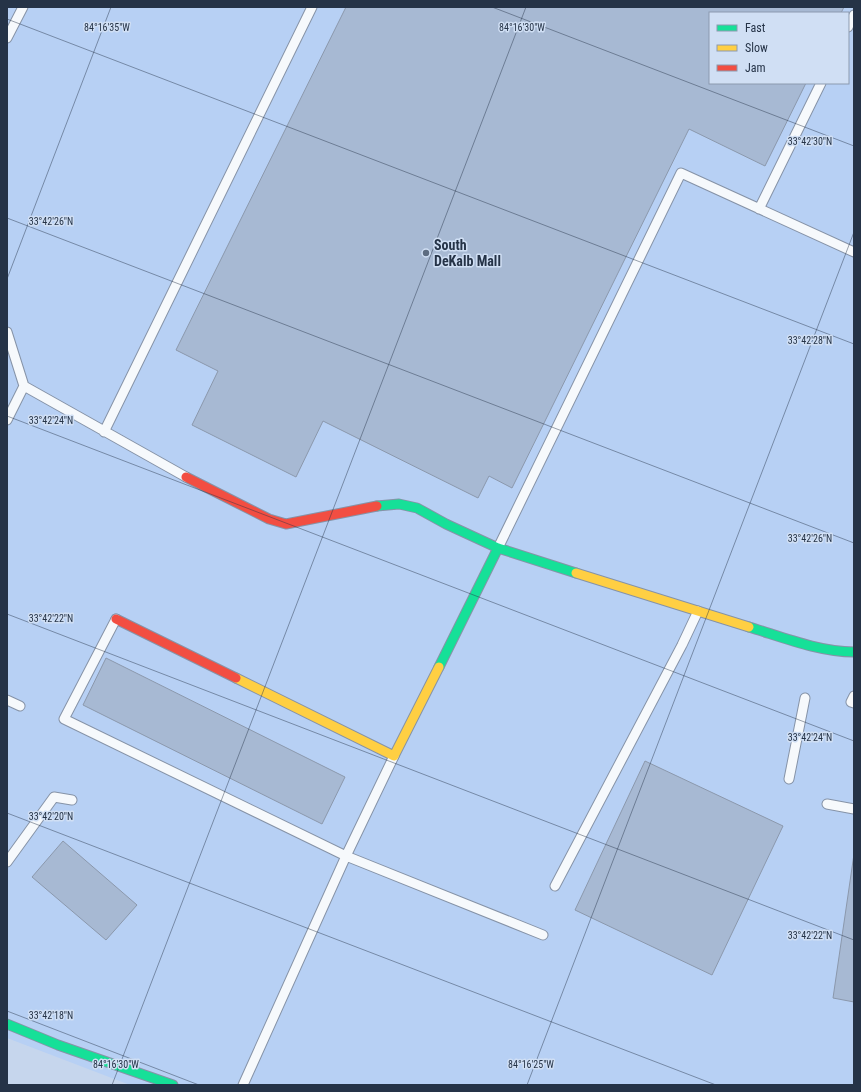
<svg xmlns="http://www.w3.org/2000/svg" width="861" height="1092" font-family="'Roboto Condensed',sans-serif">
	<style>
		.built { fill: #b7d0f4; fill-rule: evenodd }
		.building { fill: #a7b9d3; stroke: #8b98ac }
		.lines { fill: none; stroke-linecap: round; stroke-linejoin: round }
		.lane-casing { stroke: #8693a7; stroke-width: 11 }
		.fast-casing { stroke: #8693a7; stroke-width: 11 }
		.slow-casing { stroke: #8693a7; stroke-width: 11 }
		.jam-casing { stroke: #8693a7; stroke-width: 11 }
		.lane { stroke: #f6f9fc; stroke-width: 9 }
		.fast { stroke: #16e098; stroke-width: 9 }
		.slow { stroke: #ffcf43; stroke-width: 9 }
		.jam { stroke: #f24e42; stroke-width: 9 }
		.ticks { fill: none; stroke: #253347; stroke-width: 1; stroke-opacity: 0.45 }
		.poi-dot { fill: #5d6c81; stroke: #d0dff4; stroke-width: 1.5 }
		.labels { text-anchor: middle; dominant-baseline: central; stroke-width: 3; stroke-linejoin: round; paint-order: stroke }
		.poi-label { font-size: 14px; font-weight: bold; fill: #253347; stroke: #d0dff4; text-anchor: start }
		.ticks-label { font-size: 10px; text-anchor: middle; fill: #253347; stroke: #d0dff4; stroke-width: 3; stroke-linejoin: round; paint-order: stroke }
	</style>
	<rect width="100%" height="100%" fill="#c6d6ed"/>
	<!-- built -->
	<path class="built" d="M 7,7 L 854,7 L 854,1085 L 130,1085 L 7,1038 ZM 710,13 L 848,13 L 848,83 L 710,83 Z"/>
	<!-- building -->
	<path class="building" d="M 346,7 L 844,7 L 841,13 L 710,13 L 710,83 L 806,83 L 765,166 L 689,129 L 512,488 L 489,476 L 478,498 L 323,421 L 296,477 L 192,425 L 218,371 L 176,350 Z
		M 106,658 L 345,777 L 322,824 L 83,705 Z
		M 645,761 L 783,826 L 712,975 L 575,910 Z
		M 63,841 L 137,905 L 106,940 L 32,877 Z
		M 854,854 L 854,1002 L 833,998 Z"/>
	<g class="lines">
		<!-- lane casing -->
		<g class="lane-casing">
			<path id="lane" d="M 848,27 L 854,15
				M 7,38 L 23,7
				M 759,209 L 821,83
				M 7,332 L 24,386 L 186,477
				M 7,420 L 24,386
				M 104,432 L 312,7
				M 498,548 L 681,173 L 854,252
				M 116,619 L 64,719 L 346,856 L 543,935
				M 854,696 L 851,702 L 854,703
				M 7,700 L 20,706
				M 789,779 L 805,698
				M 827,804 L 854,809
				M 7,862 L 54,797 L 72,800
				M 555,886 L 682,645 L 698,611
				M 243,1085 L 346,856 L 394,756"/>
		</g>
		<!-- fast casing -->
		<g class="fast-casing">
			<path id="fast" d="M 377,506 L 399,504 L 417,508 L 446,524 L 498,548 L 576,573
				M 749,627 C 782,637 819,652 854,652
				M 439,667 L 498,548
				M 7,1024 L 58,1045 L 173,1085"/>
		</g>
		<!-- slow casing -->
		<g class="slow-casing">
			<path id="slow" d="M 576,573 L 749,627
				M 236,678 L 394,756 L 439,667"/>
		</g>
		<!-- jam casing -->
		<g class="jam-casing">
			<path id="jam" d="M 186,477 L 269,519 L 286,524 L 377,506
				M 116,619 L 236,678"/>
		</g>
		<!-- lane -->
		<use href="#lane" class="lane"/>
		<!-- fast -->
		<use href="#fast" class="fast"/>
		<!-- slow -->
		<use href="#slow" class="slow"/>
		<!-- jam -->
		<use href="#jam" class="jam"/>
	</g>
	<!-- ticks -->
	<path class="ticks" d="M 492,7 L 854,146M 7,19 L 854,344M 7,218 L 854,543M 7,279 L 111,7M 7,416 L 854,741M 7,614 L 854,940M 7,813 L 716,1085M 7,1011 L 199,1085M 112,1085 L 526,7M 527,1085 L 854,232"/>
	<!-- markers -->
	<circle class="poi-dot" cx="426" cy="253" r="4"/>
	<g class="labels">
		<!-- poi labels -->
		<g class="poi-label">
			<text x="434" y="245">South<tspan x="434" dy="16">DeKalb Mall</tspan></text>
		</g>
	</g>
	<g class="ticks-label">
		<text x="522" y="31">84°16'30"W</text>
		<text x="107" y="31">84°16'35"W</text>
		<text x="810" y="145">33°42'30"N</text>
		<text x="51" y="225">33°42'26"N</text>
		<text x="810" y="344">33°42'28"N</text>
		<text x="51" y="424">33°42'24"N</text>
		<text x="810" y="542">33°42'26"N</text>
		<text x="51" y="622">33°42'22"N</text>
		<text x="810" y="741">33°42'24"N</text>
		<text x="51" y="820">33°42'20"N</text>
		<text x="810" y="939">33°42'22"N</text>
		<text x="51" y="1019">33°42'18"N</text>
		<text x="116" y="1068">84°16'30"W</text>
		<text x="531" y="1068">84°16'25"W</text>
	</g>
	<!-- border -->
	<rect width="861" height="1092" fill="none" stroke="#253347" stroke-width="16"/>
	<!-- legend -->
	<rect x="709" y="12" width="140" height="72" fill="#d0dff4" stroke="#8c9aaf"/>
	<rect x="717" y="25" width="20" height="6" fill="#16e098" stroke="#8c9aaf"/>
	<text x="745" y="32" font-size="12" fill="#253347">Fast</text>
	<rect x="717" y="45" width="20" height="6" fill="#ffcf43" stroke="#8c9aaf"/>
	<text x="745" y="52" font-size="12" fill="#253347">Slow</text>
	<rect x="717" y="65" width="20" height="6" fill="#f24e42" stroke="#8c9aaf"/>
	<text x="745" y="72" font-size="12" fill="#253347">Jam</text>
</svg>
